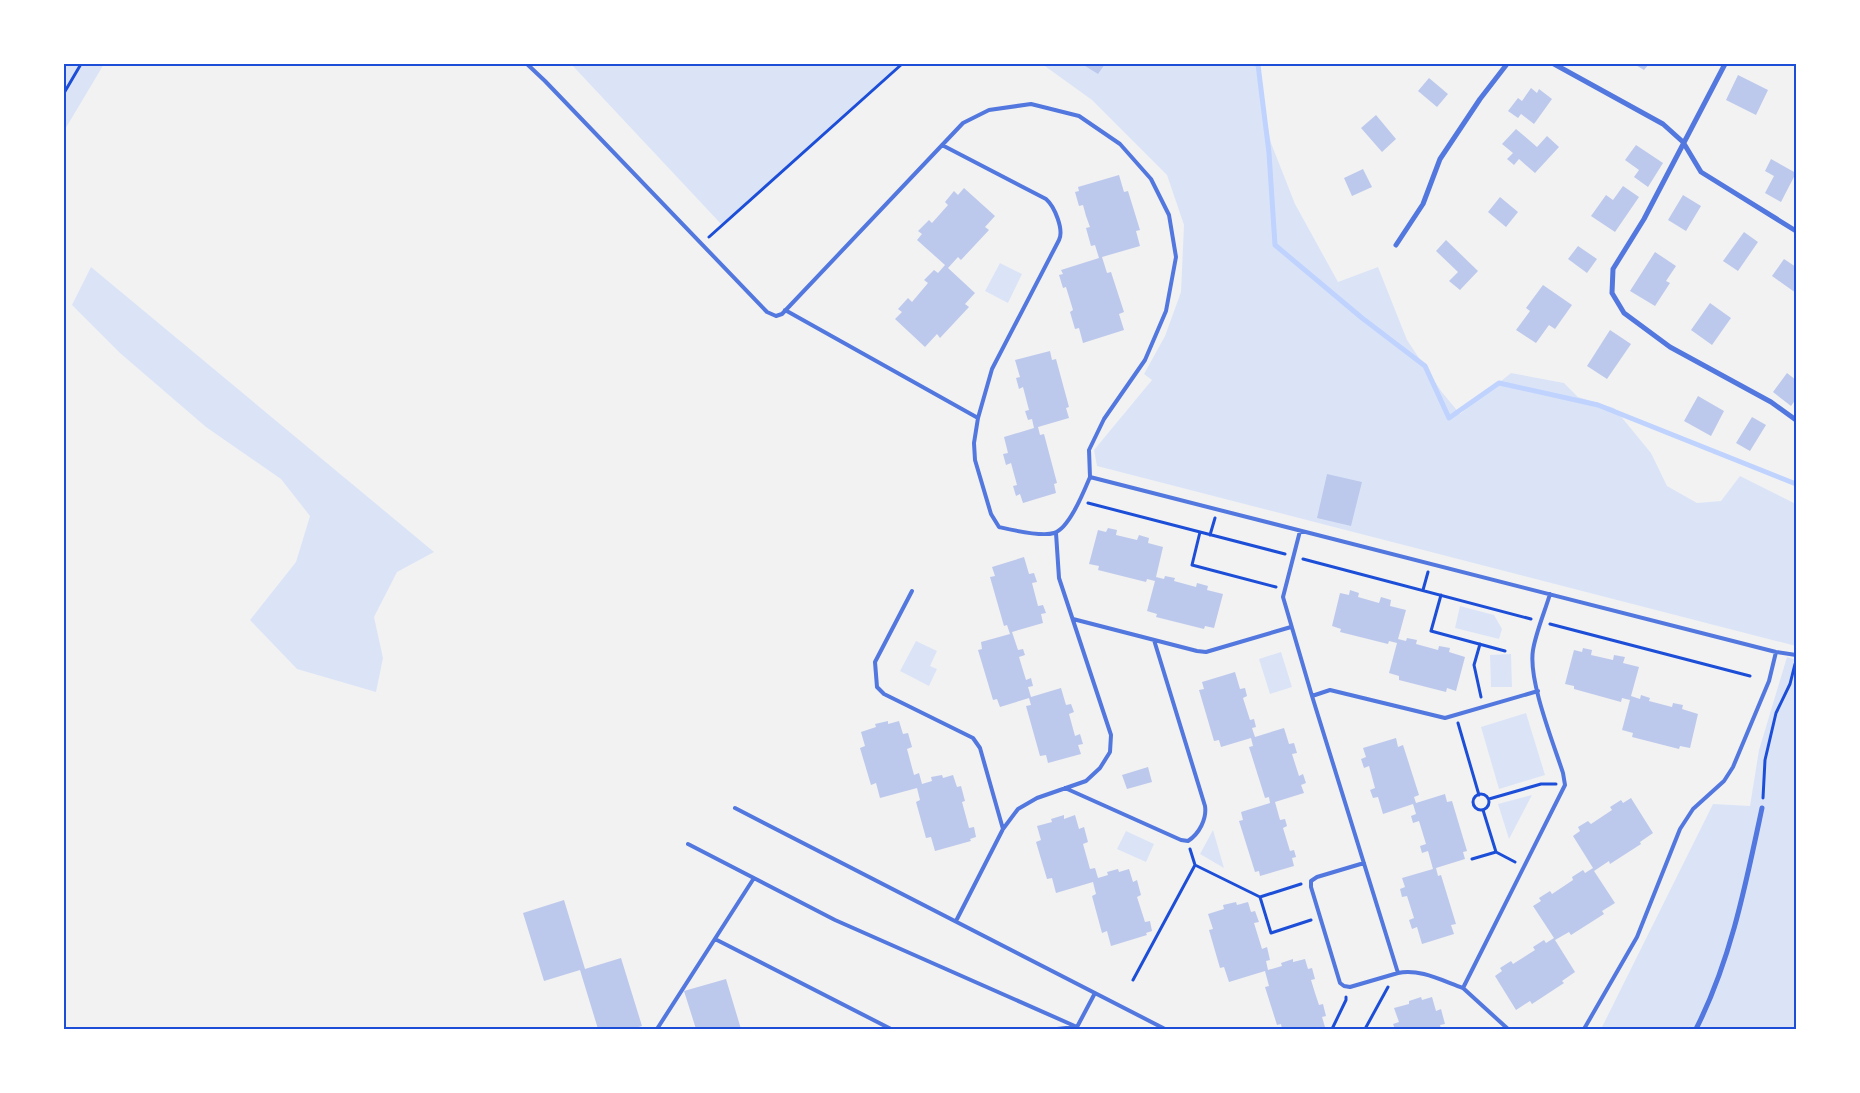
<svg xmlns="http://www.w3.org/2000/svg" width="1860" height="1093" font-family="Raleway,sans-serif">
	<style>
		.green { fill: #dbe4f7 }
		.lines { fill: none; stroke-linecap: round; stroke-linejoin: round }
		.stream { stroke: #bfd3fe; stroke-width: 5 }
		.building { fill: #bdc9ec }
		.path { stroke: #1d4ed8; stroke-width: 3 }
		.service { stroke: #5277de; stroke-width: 4 }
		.minor { stroke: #5277de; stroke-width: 5 }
		.neatline { fill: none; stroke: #1d4ed8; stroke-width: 2 }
	</style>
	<rect width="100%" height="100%" fill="#f2f2f2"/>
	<!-- green -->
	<path class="green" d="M 64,64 L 104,64 L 64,131 Z
		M 571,64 L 902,64 L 722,225 Z
		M 1042,64 L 1255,64 L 1271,143 L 1295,204 L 1338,282 L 1378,267 L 1407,340 L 1441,391 L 1460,414 L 1511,373 L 1564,383 L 1578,397 L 1614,408 L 1651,453 L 1667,486 L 1697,503 L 1721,501 L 1740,476 L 1796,504 L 1796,646 L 1097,466 L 1094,450 L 1152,380 L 1144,374 L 1165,336 L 1181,292 L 1184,225 L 1167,175 L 1092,100 Z
		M 1000,263 L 1022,274 L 1008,303 L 985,291 Z
		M 91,267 L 434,552 L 397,572 L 374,617 L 383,658 L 376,692 L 297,669 L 250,620 L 296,562 L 310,516 L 281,479 L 206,427 L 120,353 L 72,305 Z
		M 1460,606 L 1494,615 L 1502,629 L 1499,639 L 1455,628 Z
		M 916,641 L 937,651 L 930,666 L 937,669 L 929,686 L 900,671 Z
		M 1281,652 L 1292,687 L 1270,694 L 1259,659 Z
		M 1511,654 L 1512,687 L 1491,687 L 1490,655 Z
		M 1787,657 L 1796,660 L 1796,1029 L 1601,1029 L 1713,804 L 1750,806 L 1759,750 Z
		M 1526,713 L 1545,775 L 1499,789 L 1481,727 Z
		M 1532,795 L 1509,839 L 1498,804 Z
		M 1213,830 L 1224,868 L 1200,854 Z
		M 1126,831 L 1154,844 L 1146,862 L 1117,849 Z"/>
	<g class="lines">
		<!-- stream -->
		<path class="stream" d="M 1255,64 L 1258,65 L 1269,153 L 1275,245 L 1362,318 L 1425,366 L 1449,418 L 1499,383 L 1598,405 L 1796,484"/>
	</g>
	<!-- building -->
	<path class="building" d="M 1082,64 L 1105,64 L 1098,74 Z
		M 1634,64 L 1649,64 L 1644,70 Z
		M 1738,75 L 1768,90 L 1756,115 L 1726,100 Z
		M 1429,78 L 1448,94 L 1437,107 L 1418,91 Z
		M 1531,88 L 1537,93 L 1539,89 L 1552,99 L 1534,124 L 1521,114 L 1518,118 L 1508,111 L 1518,98 L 1522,101 Z
		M 1376,115 L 1396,139 L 1382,152 L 1361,128 Z
		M 1516,129 L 1537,147 L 1547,136 L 1559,147 L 1535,173 L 1519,159 L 1514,165 L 1507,159 L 1513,153 L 1502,144 Z
		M 1636,145 L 1663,163 L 1648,187 L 1634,177 L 1639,170 L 1625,160 Z
		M 1771,159 L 1796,173 L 1781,202 L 1765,193 L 1774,176 L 1765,171 Z
		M 1363,169 L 1372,187 L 1352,196 L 1344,178 Z
		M 1119,175 L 1124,192 L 1128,191 L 1140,230 L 1136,231 L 1140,246 L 1102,257 L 1107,273 L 1111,272 L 1124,312 L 1119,314 L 1124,330 L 1083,343 L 1079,328 L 1075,329 L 1070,312 L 1073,310 L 1066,287 L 1063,288 L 1059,275 L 1063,274 L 1061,270 L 1099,258 L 1095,245 L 1091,246 L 1086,228 L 1090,227 L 1086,216 L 1083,205 L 1079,206 L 1075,192 L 1079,191 L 1078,187 Z
		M 1623,186 L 1639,197 L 1615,232 L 1591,216 L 1606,195 L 1613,200 Z
		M 964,188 L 995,216 L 985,227 L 989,230 L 961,260 L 958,257 L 948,268 L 975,293 L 965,304 L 969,307 L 940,338 L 937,334 L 925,347 L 895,319 L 902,312 L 898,309 L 908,298 L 912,302 L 928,283 L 924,280 L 934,270 L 938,273 L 945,265 L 917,240 L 922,234 L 918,231 L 929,220 L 932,223 L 948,205 L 945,202 L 954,191 L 958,195 Z
		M 1683,195 L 1701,206 L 1686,231 L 1668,220 Z
		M 1500,197 L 1518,212 L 1506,227 L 1488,212 Z
		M 1744,232 L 1758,242 L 1738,271 L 1723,261 Z
		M 1446,240 L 1478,271 L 1460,290 L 1449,281 L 1458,272 L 1436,251 Z
		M 1578,246 L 1597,259 L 1587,273 L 1568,259 Z
		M 1655,252 L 1676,266 L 1666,281 L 1670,283 L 1655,306 L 1630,291 Z
		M 1784,259 L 1796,267 L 1796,293 L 1772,276 Z
		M 1543,285 L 1572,305 L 1555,329 L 1549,325 L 1536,343 L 1516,330 L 1530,311 L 1526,308 Z
		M 1710,303 L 1731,318 L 1712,345 L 1691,330 Z
		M 1610,330 L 1631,344 L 1607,379 L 1587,366 Z
		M 1050,351 L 1052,360 L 1056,359 L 1069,407 L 1066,408 L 1069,418 L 1038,427 L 1040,435 L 1044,434 L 1057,483 L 1054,484 L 1056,493 L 1023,503 L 1020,494 L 1016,496 L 1013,486 L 1017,485 L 1011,463 L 1006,465 L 1003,454 L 1008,453 L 1004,437 L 1034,428 L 1032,419 L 1028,420 L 1025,411 L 1029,410 L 1023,387 L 1019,389 L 1016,378 L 1020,377 L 1015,360 Z
		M 1787,373 L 1796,380 L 1796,399 L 1791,406 L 1773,392 Z
		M 1698,396 L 1724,411 L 1711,436 L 1684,421 Z
		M 1752,417 L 1766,425 L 1750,451 L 1736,443 Z
		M 1327,474 L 1362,482 L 1351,526 L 1317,518 Z
		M 1108,528 L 1117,530 L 1116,535 L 1137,540 L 1139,535 L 1149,538 L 1148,543 L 1163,547 L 1156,577 L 1164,579 L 1165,576 L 1175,578 L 1174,581 L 1196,587 L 1197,583 L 1208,586 L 1207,590 L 1223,594 L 1214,628 L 1205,626 L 1204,629 L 1156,617 L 1157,614 L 1147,611 L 1155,581 L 1147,579 L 1146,582 L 1098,570 L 1099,566 L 1089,564 L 1098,530 L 1106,532 Z
		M 1024,557 L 1029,574 L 1034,573 L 1037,582 L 1032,583 L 1038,606 L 1043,605 L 1046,613 L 1041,614 L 1043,623 L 1012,632 L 1018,650 L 1023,649 L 1025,655 L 1019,657 L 1026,680 L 1031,678 L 1033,686 L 1028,687 L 1031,697 L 1061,688 L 1066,705 L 1071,704 L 1074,712 L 1069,714 L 1075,736 L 1080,734 L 1083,744 L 1078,745 L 1081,754 L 1048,763 L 1046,755 L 1040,756 L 1026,706 L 1031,705 L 1029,698 L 1000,707 L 997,699 L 993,700 L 978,650 L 982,649 L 981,642 L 1010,634 L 1007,625 L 1004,626 L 990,577 L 995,576 L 992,567 Z
		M 1350,590 L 1359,593 L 1358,597 L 1379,603 L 1381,597 L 1391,600 L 1390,606 L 1406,610 L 1398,639 L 1406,641 L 1407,638 L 1417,640 L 1416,644 L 1438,650 L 1439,646 L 1450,648 L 1449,652 L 1465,657 L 1456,691 L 1447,688 L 1446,692 L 1399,680 L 1399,676 L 1389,673 L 1397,643 L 1389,641 L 1388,644 L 1340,632 L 1341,629 L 1332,626 L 1340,593 L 1349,595 Z
		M 1583,648 L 1592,650 L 1591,655 L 1613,660 L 1614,655 L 1625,657 L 1623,663 L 1639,667 L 1631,696 L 1640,699 L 1641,695 L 1650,698 L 1649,701 L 1672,707 L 1673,703 L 1683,705 L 1682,709 L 1698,714 L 1690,748 L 1680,746 L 1679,749 L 1632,737 L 1633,733 L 1622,730 L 1630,700 L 1622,698 L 1621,702 L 1574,689 L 1574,686 L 1565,684 L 1574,650 L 1582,652 Z
		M 1235,672 L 1240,689 L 1245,688 L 1247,696 L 1243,698 L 1250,720 L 1254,719 L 1256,727 L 1252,728 L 1255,737 L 1284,728 L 1289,744 L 1294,743 L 1297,753 L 1292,754 L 1299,776 L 1303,774 L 1306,783 L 1301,785 L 1304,793 L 1275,802 L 1280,820 L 1285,819 L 1287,826 L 1283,828 L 1290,851 L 1294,850 L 1296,857 L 1292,858 L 1294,866 L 1260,876 L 1259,871 L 1255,872 L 1239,821 L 1243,820 L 1241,812 L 1270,803 L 1269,797 L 1265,798 L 1249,747 L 1253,746 L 1251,738 L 1221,747 L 1219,740 L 1214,741 L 1199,690 L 1204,689 L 1202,682 Z
		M 888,721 L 888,724 L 899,721 L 903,734 L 908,733 L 912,747 L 907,749 L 914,775 L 919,773 L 922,784 L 932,781 L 931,777 L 942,775 L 943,778 L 953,775 L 957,787 L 961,786 L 965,801 L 962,802 L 969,828 L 974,827 L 976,837 L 970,839 L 971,841 L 935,851 L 931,837 L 926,838 L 916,802 L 920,800 L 917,788 L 880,798 L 876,783 L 871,785 L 860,748 L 865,746 L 861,732 L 876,727 L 875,724 Z
		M 1396,738 L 1398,747 L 1403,745 L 1419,795 L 1414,797 L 1416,803 L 1445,794 L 1447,802 L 1452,801 L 1467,851 L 1463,852 L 1465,859 L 1436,868 L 1438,876 L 1441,875 L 1456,924 L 1451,925 L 1454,934 L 1422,944 L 1417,927 L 1412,929 L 1409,920 L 1414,918 L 1407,896 L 1402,897 L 1400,889 L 1405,887 L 1402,878 L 1433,869 L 1428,851 L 1422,853 L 1420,846 L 1426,844 L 1419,821 L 1413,823 L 1411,816 L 1416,814 L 1413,804 L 1383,814 L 1378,797 L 1373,798 L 1370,790 L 1375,788 L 1369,766 L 1364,768 L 1361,759 L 1366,757 L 1363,748 Z
		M 1148,767 L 1152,782 L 1127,789 L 1122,775 Z
		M 1631,798 L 1653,833 L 1640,842 L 1641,844 L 1610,864 L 1609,861 L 1594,871 L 1615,903 L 1602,911 L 1604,914 L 1571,935 L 1569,932 L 1555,940 L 1575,972 L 1562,981 L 1564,983 L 1532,1004 L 1530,1001 L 1516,1010 L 1495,976 L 1502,971 L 1500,968 L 1511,961 L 1513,964 L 1535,950 L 1533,947 L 1544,940 L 1546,943 L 1554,938 L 1533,906 L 1541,901 L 1539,898 L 1550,891 L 1552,894 L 1573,880 L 1572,877 L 1583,870 L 1585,873 L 1593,868 L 1573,836 L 1580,831 L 1578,827 L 1588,821 L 1591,824 L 1612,810 L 1610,807 L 1621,800 L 1623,803 Z
		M 1064,815 L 1064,819 L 1075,815 L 1079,829 L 1084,827 L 1088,842 L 1083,844 L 1090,869 L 1095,868 L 1098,878 L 1108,875 L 1107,872 L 1118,869 L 1119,872 L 1129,869 L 1133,882 L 1137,880 L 1141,895 L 1137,897 L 1145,922 L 1150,921 L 1152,931 L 1146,933 L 1147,935 L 1111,946 L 1107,931 L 1102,933 L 1092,896 L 1096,894 L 1093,882 L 1056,893 L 1052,878 L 1047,879 L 1036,842 L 1041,840 L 1037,826 L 1052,822 L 1051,819 Z
		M 564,900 L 585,969 L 621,958 L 642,1026 L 632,1029 L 598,1029 L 580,970 L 544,981 L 523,913 Z
		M 1236,902 L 1237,905 L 1248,902 L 1251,912 L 1255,911 L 1259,922 L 1254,923 L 1262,949 L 1267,947 L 1270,960 L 1266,961 L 1268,970 L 1282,966 L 1281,963 L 1293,959 L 1293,962 L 1305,959 L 1308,969 L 1312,968 L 1315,979 L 1311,980 L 1315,993 L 1319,1005 L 1323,1004 L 1326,1016 L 1322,1017 L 1325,1027 L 1318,1029 L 1282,1029 L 1281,1024 L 1277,1025 L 1265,987 L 1269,986 L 1265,971 L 1229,982 L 1224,967 L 1220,968 L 1209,930 L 1213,929 L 1208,914 L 1224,909 L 1223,905 Z
		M 726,979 L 741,1029 L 696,1029 L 684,991 Z
		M 1421,997 L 1422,1000 L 1432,997 L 1436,1011 L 1441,1009 L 1445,1024 L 1440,1025 L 1441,1029 L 1395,1029 L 1393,1024 L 1399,1022 L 1394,1008 L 1409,1004 L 1409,1001 Z"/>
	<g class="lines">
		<!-- path -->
		<path class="path" d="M 64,93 L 81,64
			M 709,237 L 902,64
			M 1088,503 L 1285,554
			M 1200,532 L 1192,565 L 1276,587
			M 1210,535 L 1215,518
			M 1303,559 L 1531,619
			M 1423,590 L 1428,572
			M 1441,595 L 1431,631 L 1505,651
			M 1550,624 L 1750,676
			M 1480,644 L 1474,665 L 1481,697
			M 1458,723 L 1479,795
			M1473 802a8 8 0 1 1 16 0a8 8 0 1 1-16 0Z
			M 1763,798 L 1765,760 L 1776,713 L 1790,684 L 1795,664
			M 1489,799 L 1541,784 L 1556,784
			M 1483,810 L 1496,852 L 1515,862
			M 1472,859 L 1496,852
			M 1195,865 L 1260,897 L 1301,884
			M 1260,897 L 1271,933 L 1311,920
			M 1133,980 L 1195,865 L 1190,849
			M 1332,1029 L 1346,1000 L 1346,997
			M 1365,1029 L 1388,987"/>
		<!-- service -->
		<path class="service" d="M 527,64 L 545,81 L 767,312 L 776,316 L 782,314 L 963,123 L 989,110 L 1031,104 L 1079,116 L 1120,144 L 1151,179 L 1169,215 L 1176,257 L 1166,311 L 1145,360 L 1104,419 L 1089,450 L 1090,477 L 1776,652 L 1796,655
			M 942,145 L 1046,199 C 1055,207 1064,230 1059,240 L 992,369 L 978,418 L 974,443 L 975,460 L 991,514 L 999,527 C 1012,530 1041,537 1054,533 C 1069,529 1084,491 1090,477
			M 785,310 L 978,418
			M 1300,531 L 1283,597 L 1312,696 L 1330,690 L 1445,718 L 1538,691
			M 912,591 L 875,662 L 877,687 L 884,694 L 973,738 L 980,748 L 1003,829
			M 1073,619 L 1197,651 L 1206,652 L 1291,627
			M 1312,696 L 1398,973 C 1419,968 1443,981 1463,988
			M 1065,788 L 1181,840 L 1188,841 C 1199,834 1207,819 1205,806 L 1154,640
			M 735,808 L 1165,1029
			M 688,844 L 835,920 L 1077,1027 L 1095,993
			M 1364,863 L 1317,877 L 1311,881 L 1311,887 L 1340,983 L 1344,986 L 1350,987 L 1398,973
			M 956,921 L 1003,829 L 1018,809 L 1037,798 L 1086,781 L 1100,768 L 1110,752 L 1111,735 L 1059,578 L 1056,533
			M 715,939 L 891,1029
			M 657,1029 L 754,878
			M 1057,1029 L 1075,1027
			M 1508,1029 L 1463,988 L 1565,785 L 1563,773 C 1553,742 1528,680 1533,650 C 1536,632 1545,611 1550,594
			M 1584,1029 L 1637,937 L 1680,829 L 1693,809 L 1724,781 L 1733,767 L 1769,681 L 1776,652"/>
		<!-- minor -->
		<path class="minor" d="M 1554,64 L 1663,124 L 1683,142 L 1701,172 L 1796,231
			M 1725,64 L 1644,219 L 1613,269 L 1612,293 L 1624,313 L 1670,347 L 1771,402 L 1796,420
			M 1396,245 L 1423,204 L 1440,159 L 1480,99 L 1507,64
			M 1696,1029 C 1731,960 1746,883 1762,808"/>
	</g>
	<!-- border -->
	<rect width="1860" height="1093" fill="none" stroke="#ffffff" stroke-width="130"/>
	<rect x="65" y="65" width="1730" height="963" class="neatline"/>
</svg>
